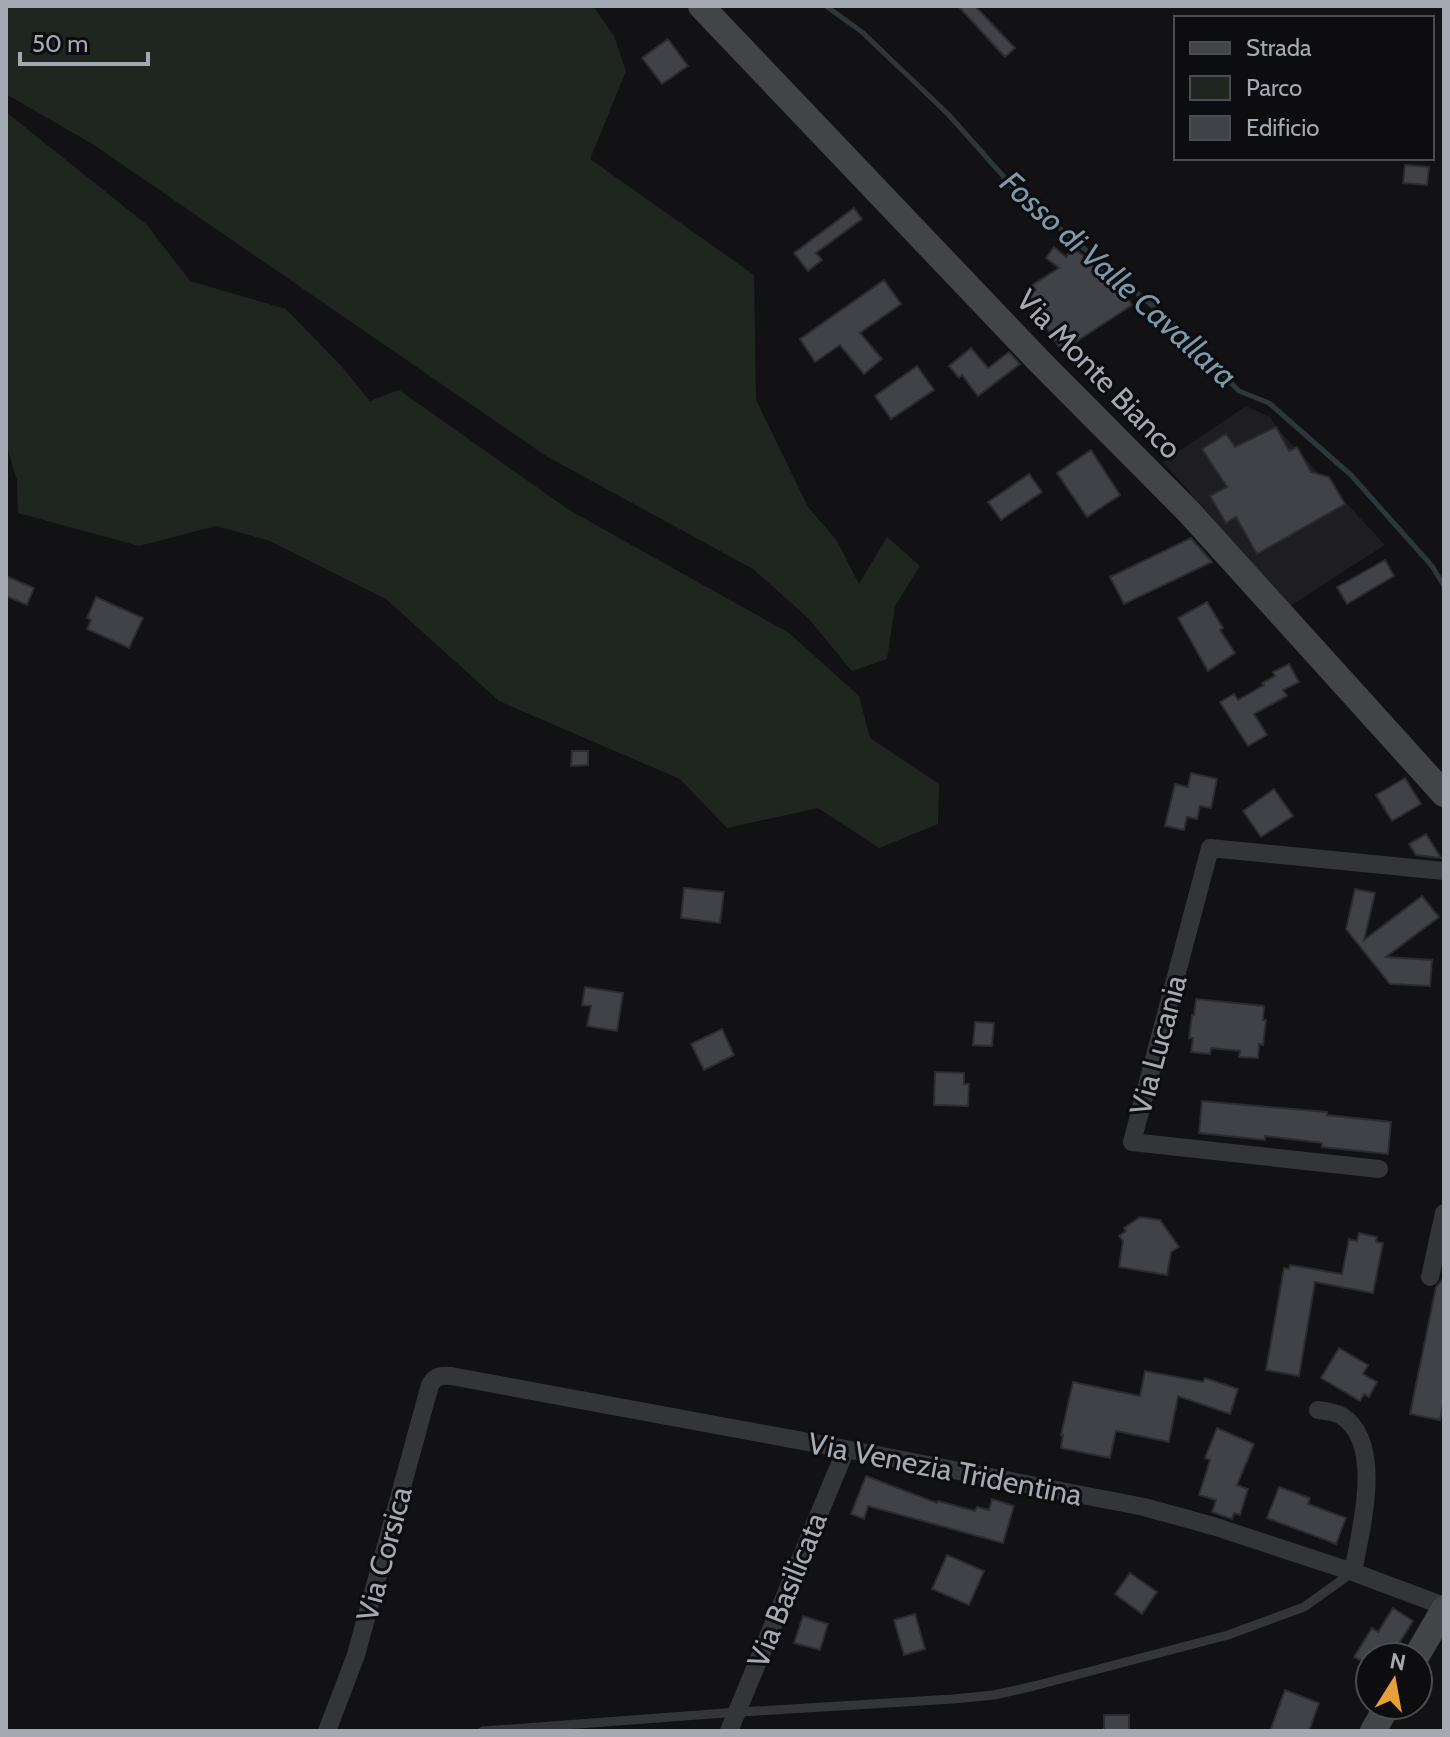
<svg xmlns="http://www.w3.org/2000/svg" width="1450" height="1737" font-family="Cabin,sans-serif">
	<style>
		.built { fill: #1e1e21 }
		.green { fill: #1f261f }
		.lines { fill: none; stroke-linecap: round; stroke-linejoin: round }
		.stream { stroke: #2c363b; stroke-width: 5 }
		.building { fill: #414247; stroke: #2c2c30; stroke-width: 2 }
		.service { stroke: #333538; stroke-width: 9 }
		.minor { stroke: #333538; stroke-width: 18 }
		.secondary { stroke: #424448; stroke-width: 26 }
		.labels { text-anchor: middle; dominant-baseline: central; stroke-width: 6; stroke-linejoin: round; paint-order: stroke }
		.street-label { font-size: 30px; fill: #a4aab3; stroke: #0d0d0f }
		.water-label { font-size: 32px; font-style: italic; fill: #7d9aad; stroke: #0d0d0f }
	</style>
	<rect width="100%" height="100%" fill="#121214"/>
	<!-- built -->
	<path class="built" d="M 1246,406 L 1270,417 L 1276,427 L 1385,545 L 1290,606 L 1163,462 Z"/>
	<!-- green -->
	<path class="green" d="M 6,6 L 593,6 L 614,36 L 626,71 L 590,159 L 754,275 L 756,400 L 808,507 L 837,541 L 859,584 L 887,537 L 920,566 L 895,606 L 887,659 L 852,671 L 808,618 L 753,569 L 546,456 L 94,145 L 6,94 Z
		M 6,112 L 147,225 L 190,281 L 286,309 L 342,367 L 370,401 L 399,390 L 569,510 L 789,633 L 859,696 L 870,738 L 939,784 L 938,824 L 879,848 L 818,808 L 727,828 L 680,779 L 499,701 L 386,599 L 270,541 L 216,526 L 139,546 L 18,513 L 17,480 L 6,444 Z"/>
	<g class="lines">
		<!-- stream -->
		<path class="stream" d="M 826,6 L 862,32 L 948,114 L 1020,195 L 1167,318 L 1239,391 L 1269,403 L 1351,475 L 1432,566 L 1444,586"/>
	</g>
	<!-- building -->
	<path class="building" d="M 958,6 L 975,6 L 1015,48 L 1005,57 Z
		M 668,39 L 688,66 L 662,84 L 642,58 Z
		M 1405,165 L 1429,167 L 1427,185 L 1403,183 Z
		M 854,208 L 862,219 L 816,253 L 822,260 L 808,271 L 794,253 Z
		M 1054,247 L 1066,257 L 1073,248 L 1116,280 L 1132,305 L 1062,351 L 1026,297 L 1036,290 L 1032,285 L 1059,268 L 1046,258 Z
		M 884,280 L 901,304 L 860,333 L 882,359 L 864,374 L 840,345 L 815,362 L 800,339 Z
		M 971,348 L 988,368 L 1009,352 L 1020,364 L 978,396 L 962,375 L 959,378 L 949,366 Z
		M 917,366 L 934,390 L 891,419 L 875,396 Z
		M 1276,427 L 1289,451 L 1297,447 L 1311,472 L 1329,477 L 1345,504 L 1257,554 L 1236,517 L 1226,523 L 1210,496 L 1227,487 L 1202,449 L 1226,434 L 1235,447 Z
		M 1091,450 L 1120,495 L 1087,517 L 1057,473 Z
		M 1029,474 L 1042,492 L 1001,520 L 988,502 Z
		M 1191,538 L 1212,562 L 1124,604 L 1110,577 Z
		M 1385,560 L 1394,576 L 1347,604 L 1337,587 Z
		M 6,576 L 34,588 L 27,605 L 6,596 Z
		M 96,597 L 143,618 L 129,648 L 87,629 L 91,620 L 87,618 Z
		M 1207,602 L 1223,628 L 1220,630 L 1235,653 L 1208,671 L 1178,618 Z
		M 1289,664 L 1299,682 L 1283,690 L 1287,696 L 1254,714 L 1267,735 L 1248,746 L 1220,702 L 1234,694 L 1238,700 L 1264,685 L 1262,683 L 1275,676 L 1273,672 Z
		M 572,751 L 588,751 L 588,765 L 571,766 Z
		M 1191,773 L 1217,779 L 1211,808 L 1200,806 L 1197,819 L 1187,817 L 1184,830 L 1165,826 L 1175,784 L 1188,787 Z
		M 1405,778 L 1421,804 L 1392,821 L 1376,795 Z
		M 1274,789 L 1293,816 L 1261,837 L 1243,811 Z
		M 1426,834 L 1441,858 L 1416,855 L 1409,844 Z
		M 684,888 L 724,892 L 720,923 L 681,918 Z
		M 1355,889 L 1375,893 L 1364,940 L 1422,896 L 1439,917 L 1386,957 L 1432,960 L 1430,986 L 1390,984 L 1346,929 Z
		M 585,987 L 623,993 L 617,1031 L 587,1026 L 591,1006 L 582,1005 Z
		M 1196,999 L 1264,1006 L 1263,1020 L 1266,1020 L 1263,1045 L 1259,1044 L 1258,1058 L 1239,1057 L 1240,1051 L 1211,1048 L 1210,1054 L 1191,1052 L 1193,1038 L 1189,1038 L 1192,1015 L 1194,1015 Z
		M 975,1022 L 994,1023 L 992,1046 L 973,1045 Z
		M 722,1029 L 734,1055 L 704,1070 L 691,1044 Z
		M 935,1072 L 964,1073 L 964,1084 L 969,1084 L 968,1106 L 934,1105 Z
		M 1202,1101 L 1327,1112 L 1327,1115 L 1391,1122 L 1388,1154 L 1322,1147 L 1322,1143 L 1265,1136 L 1265,1140 L 1199,1133 Z
		M 1140,1217 L 1160,1220 L 1179,1247 L 1171,1252 L 1167,1275 L 1119,1267 L 1123,1241 L 1119,1236 L 1126,1231 L 1124,1228 Z
		M 1359,1233 L 1377,1237 L 1376,1242 L 1383,1243 L 1373,1293 L 1315,1282 L 1299,1376 L 1266,1370 L 1284,1268 L 1289,1269 L 1290,1265 L 1342,1274 L 1349,1239 L 1357,1241 Z
		M 1442,1280 L 1444,1280 L 1444,1400 L 1440,1420 L 1410,1414 L 1436,1287 Z
		M 1339,1348 L 1368,1365 L 1363,1374 L 1377,1382 L 1369,1397 L 1364,1394 L 1360,1401 L 1321,1378 Z
		M 1145,1371 L 1203,1382 L 1205,1378 L 1238,1389 L 1230,1414 L 1178,1396 L 1169,1442 L 1116,1431 L 1110,1458 L 1061,1448 L 1063,1435 L 1061,1435 L 1073,1382 L 1140,1396 Z
		M 1217,1428 L 1254,1444 L 1237,1485 L 1248,1489 L 1240,1515 L 1234,1513 L 1232,1519 L 1212,1512 L 1216,1500 L 1199,1495 L 1210,1460 L 1205,1458 Z
		M 866,1476 L 937,1503 L 938,1501 L 975,1511 L 977,1507 L 989,1510 L 992,1499 L 1014,1506 L 1003,1543 L 868,1506 L 864,1519 L 851,1514 Z
		M 1279,1487 L 1310,1498 L 1308,1504 L 1346,1518 L 1336,1544 L 1267,1518 Z
		M 947,1555 L 984,1571 L 969,1605 L 932,1589 Z
		M 1130,1573 L 1157,1592 L 1142,1614 L 1115,1594 Z
		M 1393,1608 L 1413,1621 L 1395,1650 L 1388,1645 L 1380,1657 L 1370,1657 L 1370,1665 L 1354,1657 L 1372,1628 L 1378,1632 Z
		M 915,1614 L 925,1649 L 904,1655 L 894,1620 Z
		M 803,1616 L 828,1624 L 820,1650 L 794,1643 Z
		M 1285,1690 L 1319,1703 L 1309,1731 L 1270,1731 Z
		M 1104,1715 L 1129,1715 L 1129,1731 L 1104,1731 Z"/>
	<g class="lines">
		<!-- service -->
		<path class="service" d="M 483,1731 L 725,1713 L 953,1699 L 994,1695 L 1034,1686 L 1228,1635 L 1304,1607 L 1353,1572"/>
		<!-- minor -->
		<path class="minor" d="M 1379,1169 L 1132,1142 L 1210,848 L 1444,871
			M 1430,1277 L 1444,1213
			M 1318,1410 C 1326,1411 1335,1412 1342,1416 C 1385,1444 1360,1532 1353,1572
			M 327,1731 L 356,1655 L 430,1385 C 435,1376 441,1375 451,1376 L 846,1449 L 1144,1507 L 1213,1526 L 1353,1572 L 1444,1606
			M 729,1731 L 846,1449"/>
		<!-- secondary -->
		<path class="secondary" d="M 701,6 L 1040,362 L 1189,512 L 1444,794
			M 1416,1657 L 1444,1609
			M 1373,1731 L 1388,1705"/>
	</g>
	<g class="labels">
		<!-- street labels -->
		<g class="street-label">
			<text transform="translate(1099 374) rotate(46)">Via Monte Bianco</text>
			<text transform="translate(1158 1045) rotate(-75)">Via Lucania</text>
			<text transform="translate(945 1469) rotate(11)">Via Venezia Tridentina</text>
			<text transform="translate(384 1554) rotate(-75)">Via Corsica</text>
			<text transform="translate(787 1590) rotate(-68)">Via Basilicata</text>
		</g>
		<!-- water labels -->
		<g class="water-label">
			<text transform="translate(1119 279) rotate(42)">Fosso di Valle Cavallara</text>
		</g>
	</g>
	<!-- border -->
	<rect width="1450" height="1737" fill="none" stroke="#a4aab3" stroke-width="16"/>
	<!-- legend -->
	<rect x="1174" y="16" width="260" height="144" fill="#0d0d0f" stroke="#494c51" stroke-width="2"/>
	<rect x="1190" y="42" width="40" height="12" fill="#424448" stroke="#494c51" stroke-width="2"/>
	<text x="1246" y="56" font-size="24" fill="#a4aab3">Strada</text>
	<rect x="1190" y="76" width="40" height="24" fill="#1f261f" stroke="#494c51" stroke-width="2"/>
	<text x="1246" y="96" font-size="24" fill="#a4aab3">Parco</text>
	<rect x="1190" y="116" width="40" height="24" fill="#414247" stroke="#494c51" stroke-width="2"/>
	<text x="1246" y="136" font-size="24" fill="#a4aab3">Edificio</text>
	<!-- north arrow -->
	<g transform="translate(1394 1681) rotate(11)"><circle r="38" fill="#0d0d0f" stroke="#494c51" stroke-width="2"/>
	<path d="M0-6L14 30L0 20L-14 30Z" fill="#e6a037"/>
	<text y="-12" font-size="22" font-weight="bold" text-anchor="middle" fill="#a4aab3">N</text>
	</g>
	<!-- scale -->
	<path d="M20 52v12h128v-12" fill="none" stroke="#a4aab3" stroke-width="4"/>
	<text x="32" y="52" font-size="24" fill="#a4aab3" stroke="#0d0d0f" stroke-width="6" paint-order="stroke">50 m</text>
</svg>
